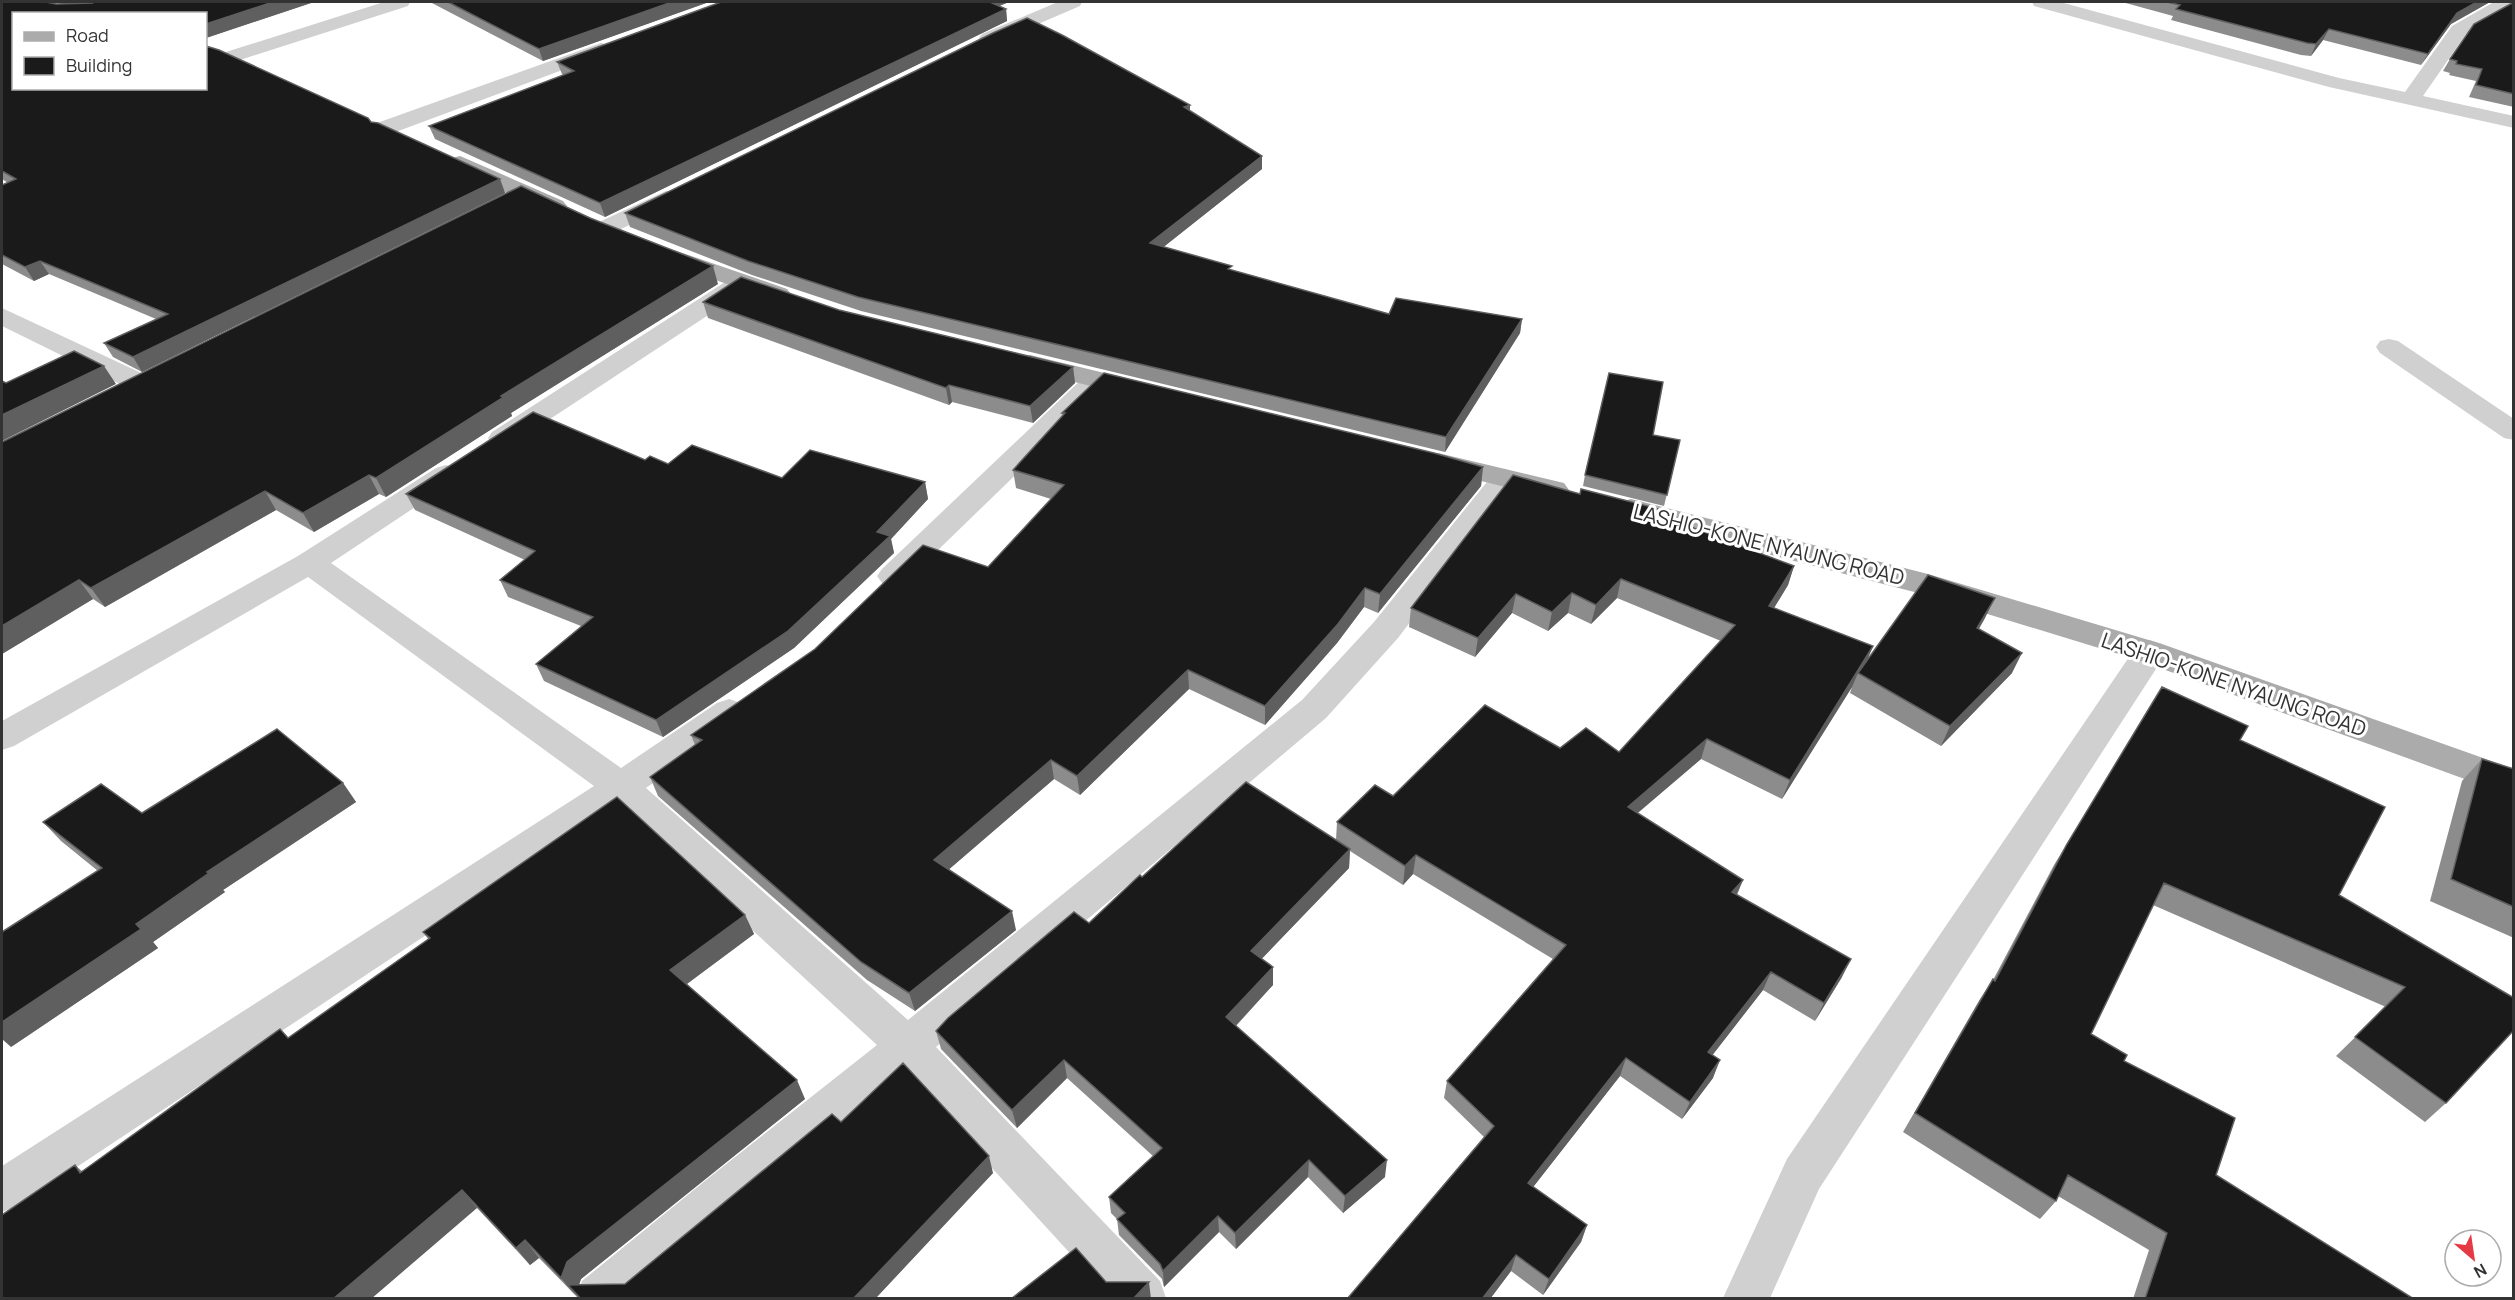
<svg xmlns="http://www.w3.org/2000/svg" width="2515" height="1300" font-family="Manrope,sans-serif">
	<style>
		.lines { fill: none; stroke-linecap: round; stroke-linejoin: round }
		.minor { fill: #d0d0d0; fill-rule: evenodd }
		.major { fill: #ababab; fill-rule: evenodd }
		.wall { fill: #8c8c8c }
		.shaded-wall { fill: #5f5f5f }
		.building { fill: #1a1a1a; stroke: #5f5f5f; stroke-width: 1.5 }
		.labels { text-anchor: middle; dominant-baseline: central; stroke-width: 6; stroke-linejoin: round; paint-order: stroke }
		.street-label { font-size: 21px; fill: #333; stroke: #fff }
	</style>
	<rect width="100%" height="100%" fill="#fff"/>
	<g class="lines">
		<!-- minor -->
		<path class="minor" d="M 384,2 L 410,2 L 408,6 L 240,60 L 226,60 L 223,56 L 226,52 Z
			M 1058,2 L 1082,2 L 1080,6 L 996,42 L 982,42 L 979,38 L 982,34 Z
			M 2032,2 L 2060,2 L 2339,78 L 2405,92 L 2452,26 L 2494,2 L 2514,2 L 2514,6 L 2466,34 L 2423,96 L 2514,116 L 2514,128 L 2329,87 L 2034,6 Z
			M 601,43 L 608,45 L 611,49 L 608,53 L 393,133 L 385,134 L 377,133 L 374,128 L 377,123 Z
			M 666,191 L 674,193 L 677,198 L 674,203 L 613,233 L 605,235 L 597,233 L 593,228 L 597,223 Z
			M 742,275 L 751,277 L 754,282 L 751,287 L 512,444 L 502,447 L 492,444 L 488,438 L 492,432 L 733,277 Z
			M 2,308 L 152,378 L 156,384 L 152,390 L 142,392 L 132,390 L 2,326 Z
			M 2389,339 L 2398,341 L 2514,419 L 2514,440 L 2504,438 L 2380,353 L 2376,347 L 2380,341 Z
			M 1094,375 L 1104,377 L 1108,383 L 1104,389 L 904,583 L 893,587 L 882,583 L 877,576 L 882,569 L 1084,377 Z
			M 446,465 L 456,468 L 461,474 L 456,480 L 331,563 L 621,768 L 717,703 L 729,699 L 741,703 L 746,712 L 741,721 L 646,788 L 908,1020 L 1302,700 L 1374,622 L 1495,472 L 1505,469 L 1515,472 L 1520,478 L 1515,484 L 1398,638 L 1326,718 L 936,1047 L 1160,1281 L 1166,1298 L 1111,1298 L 905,1073 L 635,1298 L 576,1298 L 582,1281 L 706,1180 L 877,1045 L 619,807 L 18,1206 L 2,1212 L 2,1166 L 594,786 L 308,577 L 14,746 L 2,750 L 2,721 L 298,556 L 436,468 Z
			M 2150,640 L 2162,644 L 2167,652 L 1819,1189 L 1770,1298 L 1723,1298 L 1787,1159 L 2138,644 Z"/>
		<!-- major -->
		<path class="major" d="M 460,156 L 563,201 L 567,206 L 563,211 L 555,213 L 547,211 L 452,168 L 449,163 L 452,158 Z
			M 674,250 L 787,289 L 791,294 L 787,299 L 778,302 L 769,299 L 665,262 L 662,257 L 665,252 Z
			M 1030,355 L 1150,384 L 1154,390 L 1150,396 L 1140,398 L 1021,369 L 1017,363 L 1021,357 Z
			M 1438,453 L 1564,483 L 1569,490 L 1564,497 L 1554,499 L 1428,468 L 1424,462 L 1428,456 Z
			M 1631,499 L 1928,574 L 2162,644 L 2514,769 L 2514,797 L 2138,660 L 1922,594 L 1620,516 L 1616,509 L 1620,502 Z"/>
	</g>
	<!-- wall -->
	<path class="wall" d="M 2,2 L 56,4 L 76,3 L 68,2 L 314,2 L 206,38 L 14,14 L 371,122 L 500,179 L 505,193 L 142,372 L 113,357 L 104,343 L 156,319 L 49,274 L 34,281 L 2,264 L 2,185 L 8,183 L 2,179 Z
		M 430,2 L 709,2 L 543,61 Z
		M 721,2 L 1009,2 L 999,6 L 1006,9 L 1007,21 L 605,217 L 435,139 L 429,126 L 563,75 L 562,74 L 557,62 Z
		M 2122,2 L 2490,2 L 2451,24 L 2421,65 L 2323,40 L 2311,56 L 2301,55 L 2171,20 L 2173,16 Z
		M 2514,2 L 2514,107 L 2469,97 L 2476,81 L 2449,75 L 2450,73 L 2443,71 L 2450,59 Z
		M 1190,111 L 1262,169 L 1163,247 L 1232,270 L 1389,314 L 1522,319 L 1520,333 L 1445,452 L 861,311 L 752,275 L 630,227 L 625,213 Z
		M 718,284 L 511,413 L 512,416 L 386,497 L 379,494 L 314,532 L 276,510 L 105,607 L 93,599 L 2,654 L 2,442 Z
		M 703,302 L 839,310 L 1073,367 L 1075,383 L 1033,423 L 952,402 L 949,405 L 708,318 Z
		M 1062,413 L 1483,467 L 1481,486 L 1378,613 L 1364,607 L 1337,643 L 1265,725 L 1189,689 L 1080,795 L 1054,779 L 949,869 L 1016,930 L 915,1011 L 867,980 L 658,796 L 650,777 L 695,745 L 691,735 L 988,567 L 1051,499 L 1016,488 L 1013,470 L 1063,416 Z
		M 1653,435 L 1680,440 L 1664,506 L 1583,486 L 1585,475 Z
		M 645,460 L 668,464 L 782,478 L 925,482 L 928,499 L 891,539 L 894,553 L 794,648 L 663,737 L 544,681 L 536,664 L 581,626 L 508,597 L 500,580 L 525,560 L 415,510 L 406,494 Z
		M 1662,516 L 1794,566 L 1788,585 L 1774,608 L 1869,658 L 1985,618 L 1979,629 L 2012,673 L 1941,746 L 1850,693 L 1852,687 L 1782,799 L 1701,759 L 1638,813 L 1743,880 L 1737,895 L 1842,977 L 1815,1021 L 1763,990 L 1712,1055 L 1713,1078 L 1682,1119 L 1620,1076 L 1533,1187 L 1587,1225 L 1581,1242 L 1543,1295 L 1511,1271 L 1490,1299 L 1347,1299 L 1484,1137 L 1444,1098 L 1447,1081 L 1553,959 L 1413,874 L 1403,885 L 1350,851 L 1349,868 L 1261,959 L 1273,967 L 1273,985 L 1236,1026 L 1385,1177 L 1343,1213 L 1308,1177 L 1236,1249 L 1219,1232 L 1164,1287 L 1162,1279 L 1119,1235 L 1117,1219 L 1111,1213 L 1109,1197 L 1153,1156 L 1067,1078 L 1017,1128 L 941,1049 L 936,1031 L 1089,923 L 1142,877 L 1336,840 L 1337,822 L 1393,796 L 1560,748 L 1619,752 L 1721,641 L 1617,598 L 1591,624 L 1568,613 L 1548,631 L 1512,613 L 1475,657 L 1409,627 L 1411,608 Z
		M 2149,708 L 2240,740 L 2339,895 L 2514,998 L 2446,1103 L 2425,1122 L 2336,1056 L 2386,1007 L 2153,905 L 2091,1034 L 2124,1061 L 2216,1175 L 2414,1299 L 2133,1299 L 2149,1250 L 2058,1196 L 2056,1201 L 2040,1219 L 1903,1132 L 1980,999 L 1993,980 L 2054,865 Z
		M 2482,759 L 2514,769 L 2514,938 L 2430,901 L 2462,781 Z
		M 343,783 L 356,802 L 223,890 L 225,892 L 153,942 L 158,948 L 11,1047 L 98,871 L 61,841 L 43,822 L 142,813 Z
		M 745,915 L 754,934 L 687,984 L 805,1099 L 581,1279 L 579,1285 L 625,1284 L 841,1122 L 993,1173 L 875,1299 L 579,1299 L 539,1258 L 530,1265 L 477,1208 L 2,1299 L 75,1165 L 82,1171 L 288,1038 L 428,939 L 423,932 Z"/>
	<!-- shaded-wall -->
	<path class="shaded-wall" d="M 273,2 L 314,2 L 206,38 L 206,24 Z
		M 672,2 L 709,2 L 543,61 L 539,49 Z
		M 985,2 L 1009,2 L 987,11 Z
		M 2477,2 L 2490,2 L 2451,24 L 2421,65 L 2428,54 L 2457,13 Z
		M 1006,9 L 1007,21 L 605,217 L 600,203 Z
		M 2329,29 L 2323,40 L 2311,56 L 2316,44 Z
		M 1190,105 L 1190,118 L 1184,107 Z
		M 1262,156 L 1262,169 L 1151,257 L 1150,243 Z
		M 500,179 L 505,193 L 142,372 L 133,357 Z
		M 40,261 L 49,274 L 34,281 L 25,267 Z
		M 713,266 L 718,284 L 511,413 L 512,416 L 386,497 L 376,478 L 501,396 Z
		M 1522,319 L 1520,333 L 1445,452 L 1446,437 Z
		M 104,366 L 116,384 L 2,441 L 2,415 Z
		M 1073,367 L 1075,383 L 1033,423 L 1030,406 Z
		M 949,385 L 952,402 L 949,405 L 946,388 Z
		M 1483,467 L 1481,486 L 1378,613 L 1380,594 Z
		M 369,475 L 379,494 L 314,532 L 303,513 Z
		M 925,482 L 928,499 L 891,539 L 894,553 L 794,648 L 663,737 L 656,720 L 877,532 Z
		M 265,491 L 276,510 L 105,607 L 91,588 Z
		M 1794,566 L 1788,585 L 1763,626 L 1769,606 Z
		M 1621,579 L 1617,598 L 1591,624 L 1596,605 Z
		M 79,580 L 93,599 L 2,654 L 2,626 Z
		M 1365,588 L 1364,607 L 1337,643 L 1265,725 L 1265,706 Z
		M 1572,593 L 1568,613 L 1548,631 L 1552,612 Z
		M 1516,594 L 1512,613 L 1475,657 L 1478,638 Z
		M 1995,598 L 1985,618 L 1967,648 L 1977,628 Z
		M 1873,646 L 1865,666 L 1858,673 L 1852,687 L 1782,799 L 1790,780 Z
		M 2022,653 L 2012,673 L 1941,746 L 1950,726 Z
		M 1188,670 L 1189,689 L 1080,795 L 1077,776 Z
		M 1707,739 L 1701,759 L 1622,826 L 1628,807 Z
		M 1051,760 L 1054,779 L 939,878 L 934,860 Z
		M 343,783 L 356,802 L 223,890 L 225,892 L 153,942 L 158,948 L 11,1047 L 2,1039 L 2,1022 L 207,872 Z
		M 1350,849 L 1349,868 L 1251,970 L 1251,951 Z
		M 1416,855 L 1413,874 L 1403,885 L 1405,866 Z
		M 1743,880 L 1735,898 L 1732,892 Z
		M 1012,911 L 1016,930 L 915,1011 L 909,993 Z
		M 745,915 L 754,934 L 680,989 L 670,970 Z
		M 1851,959 L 1842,977 L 1815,1021 L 1824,1003 Z
		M 1273,967 L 1273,985 L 1227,1035 L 1226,1017 Z
		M 1771,972 L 1763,990 L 1701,1070 L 1708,1052 Z
		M 1626,1058 L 1620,1076 L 1523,1200 L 1528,1183 Z
		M 1064,1060 L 1067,1078 L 1017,1128 L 1012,1110 Z
		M 1720,1060 L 1713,1078 L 1682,1119 L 1690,1102 Z
		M 797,1080 L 805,1099 L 581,1279 L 576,1293 L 568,1285 L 575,1295 L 561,1278 L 567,1262 Z
		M 989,1156 L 993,1173 L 875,1299 L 853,1299 Z
		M 1309,1160 L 1308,1177 L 1236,1249 L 1235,1233 Z
		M 1387,1160 L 1385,1177 L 1343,1213 L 1345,1196 Z
		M 462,1190 L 477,1208 L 371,1299 L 333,1299 Z
		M 1218,1216 L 1219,1232 L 1164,1287 L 1163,1271 Z
		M 1587,1225 L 1581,1242 L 1543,1295 L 1549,1279 Z
		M 525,1240 L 539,1258 L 530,1265 L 516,1248 Z
		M 1516,1255 L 1511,1271 L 1490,1299 L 1482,1299 Z
		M 1149,1282 L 1151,1299 L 1133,1299 Z"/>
	<!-- building -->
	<path class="building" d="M 2,2 L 46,2 L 56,4 L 92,3 L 91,2 L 273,2 L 206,24 L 206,14 L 14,14 L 14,88 L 206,88 L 206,46 L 219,50 L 368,118 L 371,122 L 378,123 L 500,179 L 133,357 L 104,343 L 168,314 L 40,261 L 25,267 L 2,255 L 2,185 L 16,179 L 2,171 Z
		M 448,2 L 672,2 L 539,49 Z
		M 721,2 L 990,2 L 1006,9 L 600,203 L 429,126 L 574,71 L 557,62 Z
		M 2167,2 L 2477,2 L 2457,13 L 2428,54 L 2329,29 L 2316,44 L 2307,43 L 2176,9 L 2180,5 Z
		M 2514,2 L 2514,94 L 2476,85 L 2482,69 L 2456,64 L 2457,61 L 2450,59 L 2474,24 Z
		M 1027,18 L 1062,35 L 1190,105 L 1184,107 L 1262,156 L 1150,243 L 1232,266 L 1228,269 L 1389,314 L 1396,298 L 1522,319 L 1446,437 L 858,297 L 748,261 L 625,213 L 993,33 Z
		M 521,186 L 590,218 L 713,266 L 501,396 L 504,397 L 376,478 L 369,475 L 303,513 L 265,491 L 91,588 L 79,580 L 2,626 L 2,442 Z
		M 741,277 L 839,310 L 1073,367 L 1030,406 L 949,385 L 946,388 L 703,302 Z
		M 74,351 L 104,366 L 2,415 L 2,381 L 6,383 Z
		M 1104,373 L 1434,453 L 1483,467 L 1380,594 L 1365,588 L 1338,624 L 1265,706 L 1188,670 L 1077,776 L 1051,760 L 934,860 L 1012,911 L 909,993 L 861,962 L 650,777 L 702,740 L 691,735 L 815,649 L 923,545 L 988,567 L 1064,485 L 1013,470 L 1065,413 L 1062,413 Z
		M 1609,373 L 1663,382 L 1653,435 L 1680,440 L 1667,495 L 1585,475 Z
		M 533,412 L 645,460 L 650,456 L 668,464 L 692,445 L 782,478 L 810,450 L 925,482 L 877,532 L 890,536 L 788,631 L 656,720 L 536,664 L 593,617 L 500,580 L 535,551 L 406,494 Z
		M 1513,475 L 1580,494 L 1581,489 L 1663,510 L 1662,516 L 1794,566 L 1769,606 L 1873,646 L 1790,780 L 1707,739 L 1628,807 L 1743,880 L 1732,892 L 1851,959 L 1824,1003 L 1771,972 L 1708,1052 L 1720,1060 L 1690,1102 L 1626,1058 L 1528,1183 L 1587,1225 L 1549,1279 L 1516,1255 L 1482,1299 L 1347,1299 L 1494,1126 L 1447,1081 L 1566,945 L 1416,855 L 1405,866 L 1337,822 L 1375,785 L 1393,796 L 1485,705 L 1560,748 L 1586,728 L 1619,752 L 1735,625 L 1621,579 L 1596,605 L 1572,593 L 1552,612 L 1516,594 L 1478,638 L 1411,608 Z
		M 1928,575 L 1995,598 L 1977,628 L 2022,653 L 1950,726 L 1858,673 Z
		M 2162,687 L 2248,726 L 2240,740 L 2385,807 L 2339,895 L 2514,998 L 2514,1030 L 2446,1103 L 2355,1037 L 2405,987 L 2164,883 L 2091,1034 L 2127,1055 L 2124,1061 L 2235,1118 L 2216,1175 L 2414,1299 L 2145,1299 L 2167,1233 L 2068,1175 L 2056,1201 L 1915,1113 L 1993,979 L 1995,981 L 2067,844 Z
		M 277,729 L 343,783 L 207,872 L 209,873 L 136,924 L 141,929 L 2,1022 L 2,932 L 102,868 L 43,822 L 101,784 L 142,813 Z
		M 2482,759 L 2514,769 L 2514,907 L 2451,879 Z
		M 1246,782 L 1350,849 L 1251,951 L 1273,967 L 1226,1017 L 1387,1160 L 1345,1196 L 1309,1160 L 1235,1233 L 1218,1216 L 1163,1271 L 1160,1264 L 1117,1219 L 1125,1213 L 1109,1197 L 1162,1148 L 1064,1060 L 1012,1110 L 936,1031 L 948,1018 L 1074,912 L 1089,923 L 1140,875 L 1142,877 Z
		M 617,797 L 745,915 L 670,970 L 797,1080 L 567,1262 L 561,1278 L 525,1240 L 516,1248 L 462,1190 L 333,1299 L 2,1299 L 2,1215 L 75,1165 L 80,1173 L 280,1029 L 288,1038 L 430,938 L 423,932 Z
		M 903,1063 L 989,1156 L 853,1299 L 581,1299 L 568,1285 L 625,1284 L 832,1114 L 841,1122 Z
		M 1076,1248 L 1106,1282 L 1149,1282 L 1133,1299 L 1011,1299 Z"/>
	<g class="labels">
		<!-- street labels -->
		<g class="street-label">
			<text transform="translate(1769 544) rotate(14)">LASHIO-KONE NYAUNG ROAD</text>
			<text transform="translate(2234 684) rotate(19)">LASHIO-KONE NYAUNG ROAD</text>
		</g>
	</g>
	<!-- border -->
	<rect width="2515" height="1300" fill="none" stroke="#333333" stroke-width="6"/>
	<!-- legend -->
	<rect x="12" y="12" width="195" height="78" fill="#ffffff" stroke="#adadad" stroke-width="1.5"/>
	<rect x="24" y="32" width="30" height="9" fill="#ababab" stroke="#adadad" stroke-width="1.5"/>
	<text x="66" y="42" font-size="18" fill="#333333">Road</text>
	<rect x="24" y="57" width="30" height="18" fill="#1a1a1a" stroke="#adadad" stroke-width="1.5"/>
	<text x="66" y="72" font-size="18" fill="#333333">Building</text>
	<!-- north arrow -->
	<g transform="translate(2473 1258) rotate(151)"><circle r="28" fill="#ffffff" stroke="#adadad" stroke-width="1.5"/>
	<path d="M0-4.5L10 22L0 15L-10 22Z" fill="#e63946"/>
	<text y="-9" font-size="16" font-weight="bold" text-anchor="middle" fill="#333333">N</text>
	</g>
</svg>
